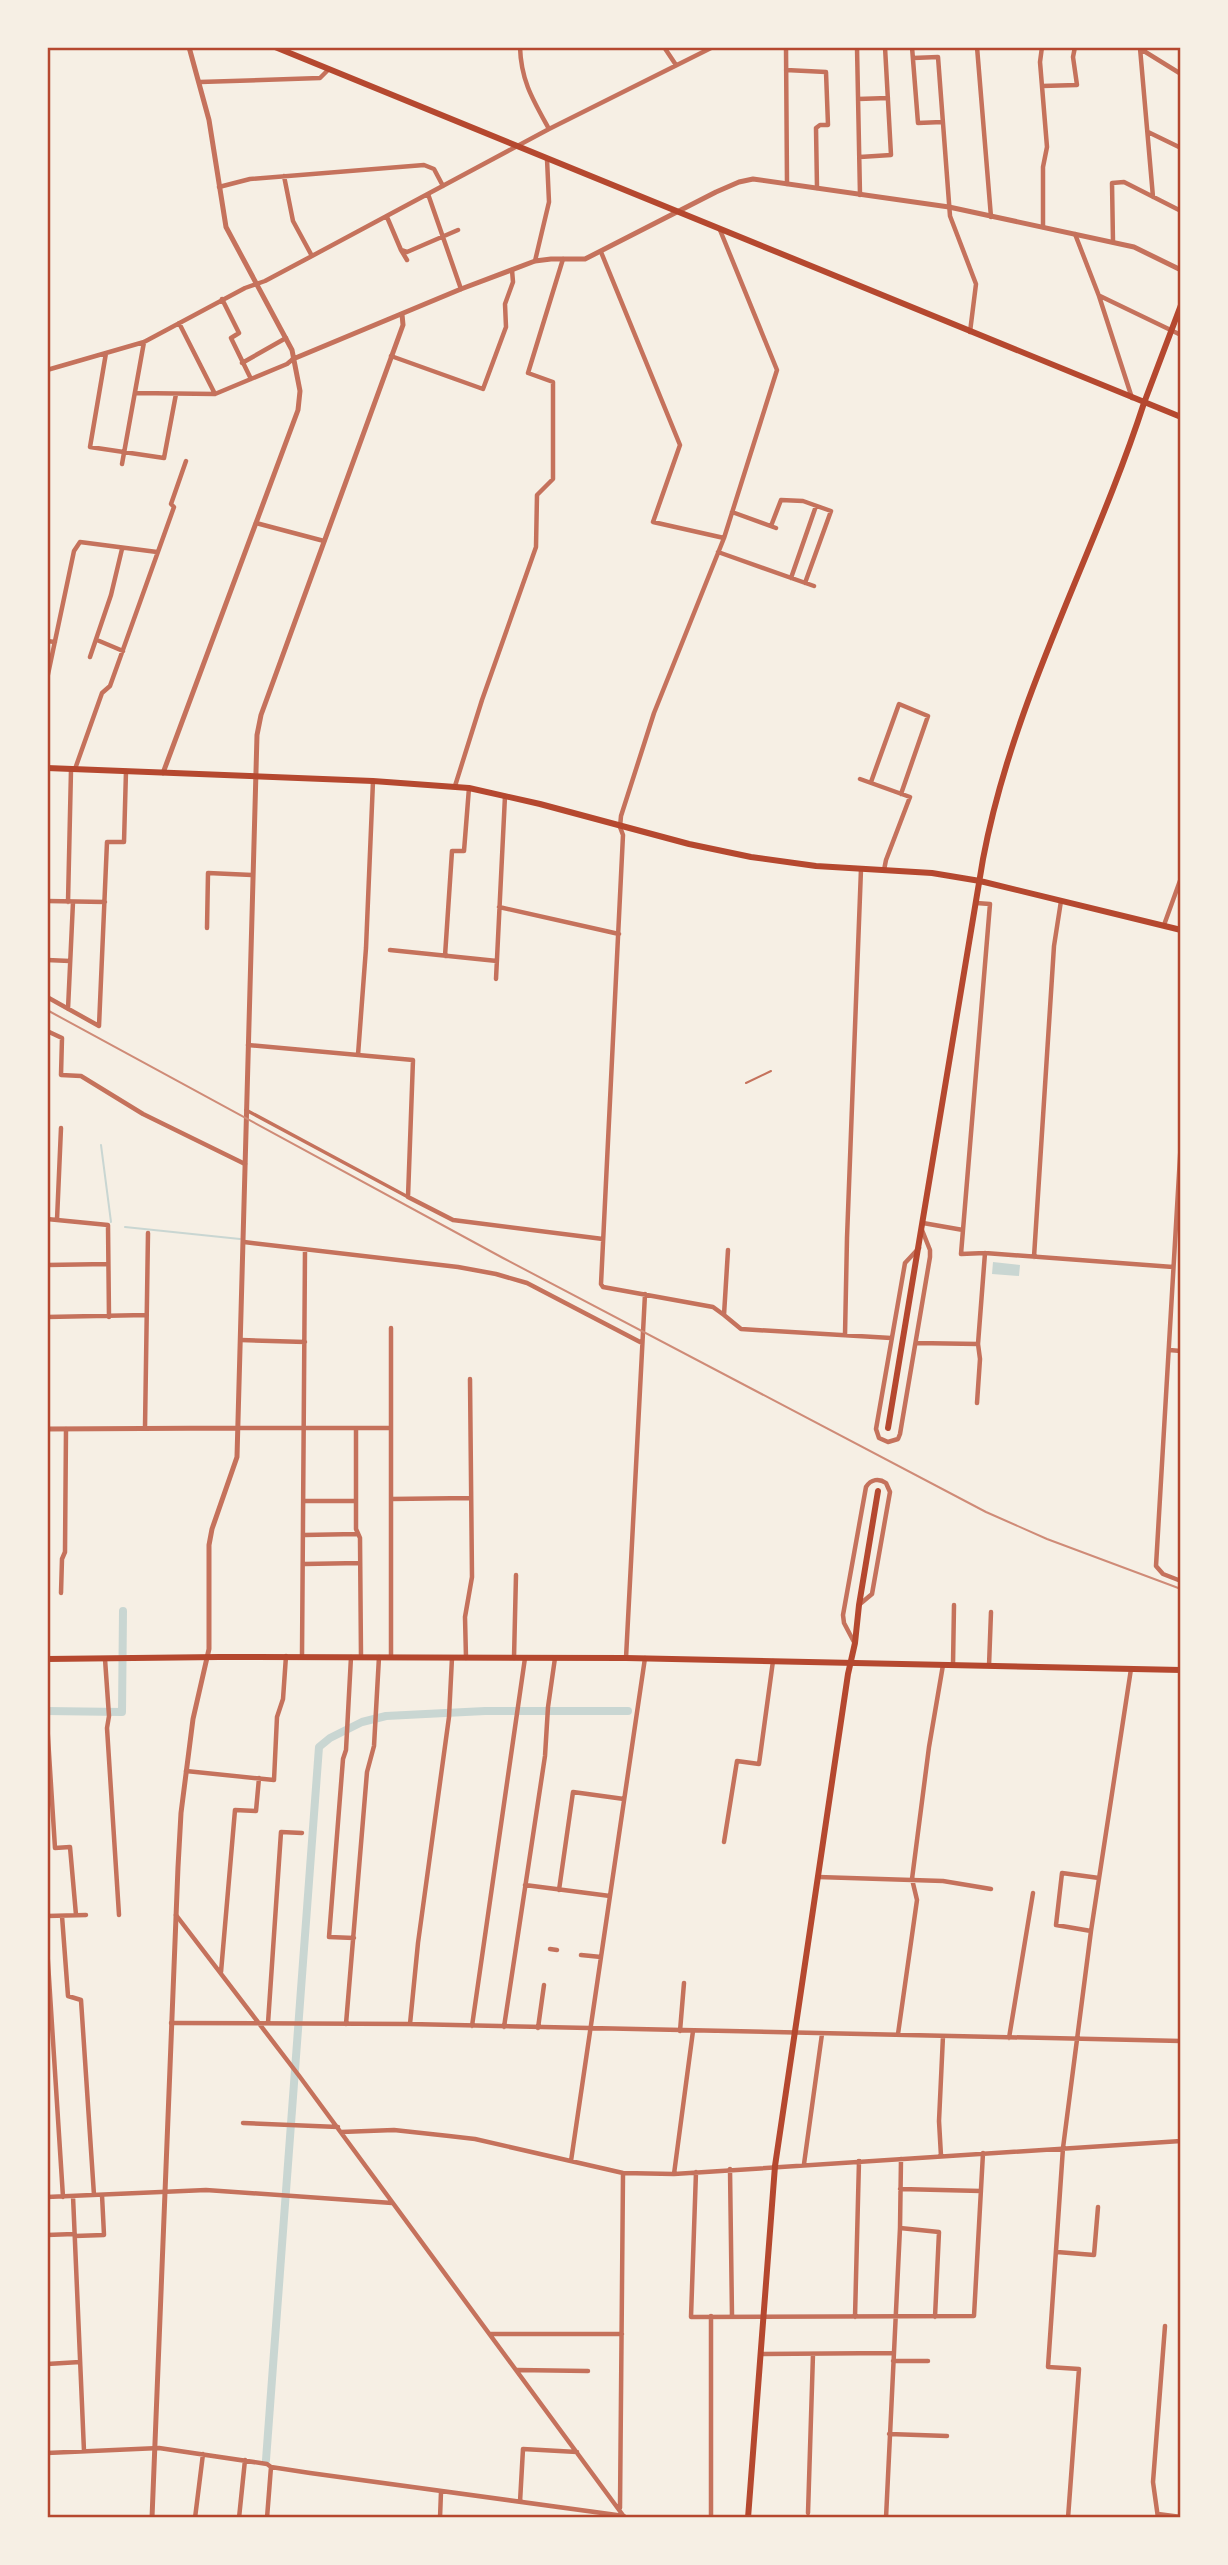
<svg xmlns="http://www.w3.org/2000/svg" width="1228" height="2565" font-family="'Work Sans',sans-serif">
	<style>
		.water { fill: #c9d6d2 }
		.lines { fill: none; stroke-linecap: round; stroke-linejoin: round }
		.stream { stroke: #c9d6d2; stroke-width: 2 }
		.canal { stroke: #c9d6d2; stroke-width: 8 }
		.service { stroke: #c5725c; stroke-width: 2 }
		.pedestrian { stroke: #c5725c; stroke-width: 3.5 }
		.minor { stroke: #c5725c; stroke-width: 4.5 }
		.tertiary { stroke: #c5725c; stroke-width: 5 }
		.secondary { stroke: #b5482f; stroke-width: 6 }
		.primary { stroke: #b5482f; stroke-width: 6 }
		.rail { stroke: #cf8b77; stroke-width: 2 }
		.neatline { fill: none; stroke: #b5482f; stroke-width: 2.5 }
	</style>
	<rect width="100%" height="100%" fill="#f6efe4"/>
	<!-- water -->
	<path class="water" d="M 993,1262 L 1020,1265 L 1019,1276 L 992,1274 Z"/>
	<g class="lines">
		<!-- stream -->
		<path class="stream" d="M 101,1145 L 111,1222
			M 125,1227 L 240,1239"/>
		<!-- canal -->
		<path class="canal" d="M 47,1711 L 122,1712 L 123,1611
			M 266,2460 L 319,1747 L 330,1738 L 362,1722 L 386,1716 L 485,1711 L 628,1711"/>
		<!-- service -->
		<path class="service" d="M 746,1083 L 771,1071"/>
		<!-- pedestrian -->
		<path class="pedestrian" d="M 246,1110 L 408,1197"/>
		<!-- minor -->
		<path class="minor" d="M 520,47 C 521,81 533,100 549,129
			M 664,47 L 676,65
			M 786,47 L 787,184
			M 857,47 L 860,195
			M 912,47 L 918,123 L 942,122
			M 977,47 L 991,217
			M 1042,47 L 1040,62 L 1047,147 L 1043,167 L 1043,227
			M 1139,48 L 1181,74
			M 1140,48 L 1153,197
			M 913,58 L 938,57 L 950,216 L 976,284 L 970,332
			M 786,70 L 826,72 L 828,125 L 820,125 L 816,128 L 817,188
			M 200,82 L 320,78 L 328,70
			M 1042,86 L 1077,85 L 1073,57 L 1075,47
			M 858,99 L 888,98
			M 1148,132 L 1181,148
			M 860,157 L 891,155 L 885,47
			M 284,176 L 293,221 L 312,256
			M 219,187 L 250,179 L 424,165 L 434,169 L 443,186
			M 428,194 L 461,289
			M 387,217 L 401,250 L 407,252 L 458,230
			M 720,230 L 777,370 L 724,538 L 654,713 L 621,816 L 620,827 L 623,835 L 601,1284 L 603,1287 L 713,1307 L 724,1315
			M 1075,234 L 1099,296 L 1132,398
			M 1113,242 L 1112,183 L 1124,182 L 1181,211
			M 401,250 L 407,260
			M 601,252 L 680,445 L 653,522 L 724,538
			M 535,261 L 549,202 L 547,159
			M 1100,296 L 1181,335
			M 222,299 L 239,333 L 231,338 L 251,379
			M 179,323 L 215,394
			M 106,353 L 90,447 L 164,458 L 176,394
			M 391,356 L 483,389 L 506,327 L 505,304 L 513,282 L 512,270
			M 242,363 L 286,338
			M 47,370 L 144,342 L 245,288 L 265,281 L 312,256 L 549,129 L 713,47
			M 136,393 L 215,394 L 287,364 L 293,359
			M 122,464 L 144,342
			M 732,512 L 776,528
			M 256,523 L 324,541
			M 771,526 L 781,500 L 803,501 L 831,511 L 805,583
			M 718,552 L 814,586
			M 791,578 L 816,506
			M 97,640 L 123,651
			M 47,641 L 55,642
			M 90,657 L 111,595 L 122,549
			M 47,679 L 74,551 L 80,542 L 157,552
			M 75,769 L 102,693 L 110,686 L 174,507 L 171,504 L 186,461
			M 860,779 L 910,797 L 886,860 L 884,870
			M 871,782 L 899,704 L 928,716 L 901,794
			M 455,786 L 482,700 L 536,547 L 537,495 L 553,479 L 553,382 L 528,373 L 563,259
			M 47,901 L 105,902
			M 68,902 L 71,770
			M 976,903 L 990,904 L 961,1254 L 985,1253 L 1173,1267
			M 499,907 L 619,934
			M 1164,925 L 1181,878
			M 207,928 L 208,873 L 252,875
			M 390,950 L 497,961
			M 445,956 L 452,851 L 464,851 L 469,788
			M 47,960 L 70,961
			M 496,979 L 505,796
			M 47,997 L 99,1026 L 107,842 L 124,842 L 126,771
			M 68,1009 L 73,902
			M 47,1031 L 62,1038 L 61,1075 L 81,1076 L 143,1114 L 245,1164
			M 248,1045 L 413,1060 L 408,1197 L 453,1220 L 603,1239
			M 358,1055 L 366,948 L 373,781
			M 1181,1140 L 1156,1566 L 1163,1574 L 1181,1581
			M 47,1219 L 108,1225 L 109,1317
			M 57,1220 L 61,1128
			M 923,1223 L 963,1230
			M 244,1242 L 458,1267 L 496,1274 L 527,1283 L 642,1343
			M 919,1248 L 905,1263 L 876,1429 L 879,1438 L 888,1442 L 898,1439 L 900,1434 L 930,1257 L 930,1250 L 922,1230
			M 728,1250 L 724,1315 L 741,1329 L 891,1338
			M 1034,1257 L 1054,946 L 1061,901
			M 47,1265 L 108,1264
			M 47,1317 L 146,1315
			M 391,1328 L 391,1657
			M 845,1335 L 847,1238 L 861,869
			M 241,1340 L 305,1342
			M 916,1343 L 978,1344
			M 1169,1350 L 1181,1351
			M 977,1403 L 980,1359 L 978,1344 L 985,1253
			M 145,1428 L 148,1233
			M 238,1428 L 391,1428
			M 356,1428 L 356,1529 L 360,1538 L 361,1657
			M 391,1499 L 471,1498
			M 305,1501 L 356,1501
			M 304,1535 L 357,1534
			M 304,1564 L 360,1563
			M 61,1593 L 62,1559 L 65,1552 L 66,1429
			M 854,1642 L 844,1623 L 843,1615 L 866,1487 C 871,1479 879,1478 886,1483 L 890,1492 L 872,1594 L 860,1604
			M 302,1656 L 305,1250
			M 351,1657 L 346,1750 L 343,1759 L 329,1937 L 354,1938
			M 466,1658 L 465,1617 L 472,1577 L 470,1379
			M 514,1658 L 516,1575
			M 626,1658 L 645,1294
			M 105,1659 L 109,1716 L 107,1728 L 119,1915
			M 953,1665 L 954,1605
			M 989,1666 L 991,1612
			M 47,1722 L 55,1848 L 70,1847 L 76,1915
			M 186,1771 L 274,1780 L 277,1717 L 283,1699 L 286,1656
			M 724,1842 L 737,1761 L 759,1764 L 773,1661
			M 818,1877 L 943,1881 L 991,1889
			M 525,1885 L 610,1896
			M 559,1890 L 573,1792 L 624,1799
			M 176,1915 L 300,2077 L 625,2518
			M 47,1916 L 86,1915
			M 62,1916 L 68,1996 L 81,2000 L 94,2195
			M 1091,1931 L 1056,1925 L 1062,1873 L 1099,1878
			M 47,1947 L 63,2197
			M 550,1949 L 557,1950
			M 581,1955 L 601,1957
			M 221,1972 L 235,1810 L 256,1811 L 259,1778
			M 171,2023 L 410,2024 L 1181,2041
			M 268,2023 L 281,1832 L 302,1833
			M 346,2024 L 367,1772 L 374,1746 L 379,1657
			M 410,2024 L 418,1943 L 449,1717 L 452,1658
			M 472,2026 L 525,1658
			M 504,2027 L 545,1756 L 548,1707 L 555,1658
			M 538,2028 L 544,1985
			M 680,2031 L 684,1983
			M 898,2034 L 917,1900 L 912,1879 L 929,1747 L 943,1665
			M 1009,2038 L 1033,1893
			M 243,2123 L 338,2127
			M 341,2132 L 394,2130 L 449,2136 L 475,2139 L 623,2173 L 674,2174 L 1181,2141
			M 941,2156 L 939,2121 L 943,2036
			M 571,2161 L 645,1658
			M 804,2164 L 822,2034
			M 730,2169 L 732,2316
			M 696,2172 L 691,2317 L 974,2316 L 983,2153
			M 674,2174 L 693,2031
			M 900,2189 L 981,2191
			M 73,2196 L 84,2451
			M 47,2197 L 206,2190 L 392,2203
			M 900,2228 L 939,2232 L 935,2317
			M 47,2235 L 74,2234
			M 75,2236 L 104,2235 L 102,2195
			M 1057,2252 L 1094,2255 L 1098,2207
			M 855,2317 L 859,2161
			M 491,2334 L 622,2334
			M 761,2354 L 893,2353
			M 893,2361 L 928,2361
			M 47,2364 L 80,2362
			M 517,2370 L 588,2371
			M 889,2434 L 947,2436
			M 47,2453 L 159,2448 L 267,2464 L 271,2467 L 310,2473 L 624,2516
			M 520,2502 L 523,2449 L 577,2452
			M 620,2508 L 623,2174
			M 808,2513 L 813,2354
			M 1158,2514 L 1181,2517
			M 195,2518 L 203,2454
			M 239,2518 L 245,2460
			M 267,2518 L 271,2467
			M 440,2518 L 441,2492
			M 711,2518 L 711,2316
			M 886,2518 L 900,2228 L 901,2159
			M 1068,2518 L 1079,2369 L 1048,2367 L 1063,2148 L 1091,1931 L 1131,1669
			M 1158,2518 L 1153,2482 L 1165,2326"/>
		<!-- tertiary -->
		<path class="tertiary" d="M 293,359 L 461,289 L 535,261 L 551,259 L 585,259 L 716,192 L 739,182 L 753,179 L 949,207 L 1134,247 L 1181,270
			M 163,773 L 298,410 L 300,391 L 292,350 L 226,227 L 209,120 L 189,47
			M 47,1429 L 238,1428
			M 152,2518 L 178,1867 L 181,1813 L 193,1719 L 209,1649 L 209,1545 L 212,1529 L 237,1457 L 257,735 L 261,715 L 403,325 L 402,314"/>
		<!-- secondary -->
		<path class="secondary" d="M 47,768 L 373,781 L 469,788 L 540,804 L 689,844 L 751,857 L 816,866 L 932,873 L 980,881 L 1181,930
			M 888,1428 L 983,859 C 1013,699 1094,557 1144,403
			M 748,2518 L 775,2166 L 848,1674 L 855,1643 L 859,1605 L 878,1491"/>
		<!-- primary -->
		<path class="primary" d="M 275,47 L 1181,417
			M 1144,403 L 1181,305
			M 47,1659 L 219,1657 L 626,1658 L 1181,1670"/>
		<!-- rail -->
		<path class="rail" d="M 47,1010 L 503,1258 L 986,1512 L 1047,1539 L 1181,1589"/>
	</g>
	<!-- border -->
	<rect width="1228" height="2565" fill="none" stroke="#f6efe4" stroke-width="98"/>
	<rect x="49" y="49" width="1130" height="2467" class="neatline"/>
</svg>
